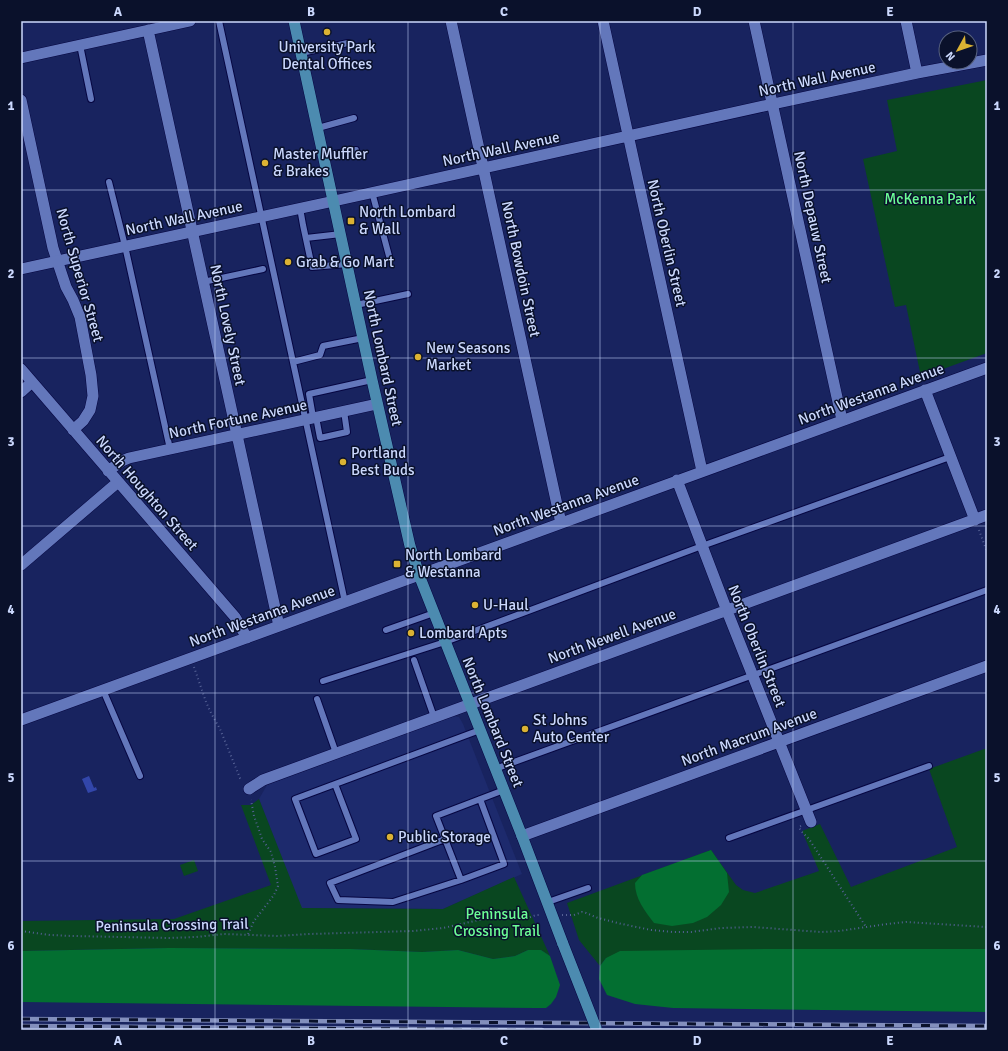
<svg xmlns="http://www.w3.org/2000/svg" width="1008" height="1051" font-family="Signika,sans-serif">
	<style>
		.built { fill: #1d2a6d }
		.green { fill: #094720 }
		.forest { fill: #036f31 }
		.water { fill: #3246aa }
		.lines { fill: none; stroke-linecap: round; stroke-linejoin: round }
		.service-casing { stroke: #060641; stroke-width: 8 }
		.minor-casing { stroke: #060641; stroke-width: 12 }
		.tertiary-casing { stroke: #060641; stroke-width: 12 }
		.primary-casing { stroke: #060641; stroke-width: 12 }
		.path { stroke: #556195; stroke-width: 2; stroke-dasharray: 1 3; stroke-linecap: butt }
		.service { stroke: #6377bb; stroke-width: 6 }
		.minor { stroke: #6377bb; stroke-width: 11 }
		.tertiary { stroke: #6377bb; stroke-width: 11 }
		.primary { stroke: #4c8bb0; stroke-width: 11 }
		.rail-casing { stroke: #838fbd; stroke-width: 4.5 }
		.rail { stroke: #0a112b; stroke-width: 3; stroke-dasharray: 9; stroke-linecap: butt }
		.primary-bridge-casing { stroke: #060641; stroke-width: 12; stroke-linecap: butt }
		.primary-bridge { stroke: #4c8bb0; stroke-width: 11 }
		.grid { fill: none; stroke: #cbd8fd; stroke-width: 1; stroke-opacity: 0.55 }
		.poi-dot { fill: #dbb233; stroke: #0a112b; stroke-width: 1.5 }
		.labels { text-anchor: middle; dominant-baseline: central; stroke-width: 3; stroke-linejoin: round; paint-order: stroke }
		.poi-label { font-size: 15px; fill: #cbd8fd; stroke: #0a112b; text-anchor: start }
		.street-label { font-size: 15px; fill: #cbd8fd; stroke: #0a112b }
		.park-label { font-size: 15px; fill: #6cfe96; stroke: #0a112b }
		.neatline { fill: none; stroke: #cbd8fd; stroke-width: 1.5 }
		.grid-label { font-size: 13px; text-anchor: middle; font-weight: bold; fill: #cbd8fd }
	</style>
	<rect width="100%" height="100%" fill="#18235f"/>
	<!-- built -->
	<path class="built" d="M 453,716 L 459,717 L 463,724 L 522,874 L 443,909 L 301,908 L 259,799 L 267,785 Z"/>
	<!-- green -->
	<path class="green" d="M 987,80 L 987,353 L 921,377 L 906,305 L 895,307 L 863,159 L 897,151 L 887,100 Z
		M 987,748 L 987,949 L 770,949 L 606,958 L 600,966 L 579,940 L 567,903 L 711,850 L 736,885 L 743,890 L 755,893 L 819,871 L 802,831 L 820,824 L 851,887 L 957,847 L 929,769 Z
		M 259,799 L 302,908 L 443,909 L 514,877 L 550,956 L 541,950 L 528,950 L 515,956 L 493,959 L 458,950 L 422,952 L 351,949 L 169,948 L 21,951 L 21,921 L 174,919 L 271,885 L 241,805 L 251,805 Z
		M 194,860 L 198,871 L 184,876 L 180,865 Z"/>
	<!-- forest -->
	<path class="forest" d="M 711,850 L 727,873 L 729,892 L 721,905 L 707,917 L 693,923 L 672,926 L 654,923 C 645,911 635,899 635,883 L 642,875 Z
		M 169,948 L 351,949 L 422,952 L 458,950 L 493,959 L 515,956 L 528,950 L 541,950 L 550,956 L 560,985 L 556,997 L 551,1004 L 546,1008 L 536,1008 L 21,1002 L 21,951 Z
		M 770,949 L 987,949 L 987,1012 L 673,1008 L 635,1004 L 607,995 L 599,979 L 600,966 L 606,958 L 620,951 Z"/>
	<!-- water -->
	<path class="water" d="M 89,776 L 94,788 L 96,787 L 97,790 L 88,793 L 82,779 Z"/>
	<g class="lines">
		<!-- service casing -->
		<g class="service-casing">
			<path id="service" d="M 219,21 L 345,602
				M 80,45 L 91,99
				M 301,53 L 348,43
				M 318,128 L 354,118
				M 324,156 L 356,150
				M 109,182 L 125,246 L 170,449
				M 372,192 L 389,256
				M 300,208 L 303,225 L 312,267 L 347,264
				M 306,238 L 341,234
				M 203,282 L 263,269
				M 356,305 L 408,294
				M 293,362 L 320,355 L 323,346 L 363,338
				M 313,417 L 309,394 L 372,380
				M 316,417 L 320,438 L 347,432 L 344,411
				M 386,630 L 434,613
				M 414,660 L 434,717
				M 323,681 L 445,642 L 702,546 L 950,457
				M 103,690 L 140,776
				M 317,699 L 336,753
				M 495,769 L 987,590
				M 335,784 L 356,839 L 316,854 L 295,799 L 480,730
				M 729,838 L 929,766
				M 445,839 L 461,880 L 504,864 L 480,799
				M 461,880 L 393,902 L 338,900 L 330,883 L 445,839 L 436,816 L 504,790
				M 548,902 L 588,888"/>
		</g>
		<!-- minor casing -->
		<g class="minor-casing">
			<path id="minor" d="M 451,21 L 561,523
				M 603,21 L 702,471
				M 754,21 L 842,420
				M 906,21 L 917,73
				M 148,30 L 279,626
				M 21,58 L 190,21
				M 21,100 L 53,248 L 66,287 L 73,300 L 80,317 L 91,375 L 93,396 L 90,410 L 83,421 L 73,430
				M 334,201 L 773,104 L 917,73 L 987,60
				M 21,369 L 235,617 L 247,638
				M 925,390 L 975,520
				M 21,392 L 32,382
				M 108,471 L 122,461 L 129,458 L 377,404
				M 677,480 L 727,611 L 811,822
				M 21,565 L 118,482
				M 21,720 L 987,368
				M 249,789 L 263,780 L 987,515
				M 522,836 L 987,666"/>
		</g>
		<!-- tertiary casing -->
		<g class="tertiary-casing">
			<path id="tertiary" d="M 21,269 L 334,201"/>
		</g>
		<!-- primary casing -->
		<g class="primary-casing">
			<path id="primary" d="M 294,21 L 372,380 L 410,546 L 419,575 L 434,613 L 522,836 L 563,944"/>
		</g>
		<!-- path -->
		<path class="path" d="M 979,530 L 987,552
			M 194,667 L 206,702 L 211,713 L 220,729 L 240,778 L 242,780
			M 801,826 L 799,827 L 801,831 L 809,839 L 866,927
			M 562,915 L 574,915 L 582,912 L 586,913 L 598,918 L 622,924 L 651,930 L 673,932 L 691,932 L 721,928 L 753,927 L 821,932 L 839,931 L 887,924 L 906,922 L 987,927
			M 21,931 L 50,935 L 72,936 L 169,938 L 196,937 L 224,934 L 278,936 L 309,934 L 413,931 L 443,928 L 497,916 L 506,915 L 520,919 L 525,919 L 536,915 L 540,915
			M 248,934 L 254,921 L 274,895 L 278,886 L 275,867 L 271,852 L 262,839 L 260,833 L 254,816 L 251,800"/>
		<!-- service -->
		<use href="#service" class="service"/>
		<!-- minor -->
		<use href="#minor" class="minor"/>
		<!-- tertiary -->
		<use href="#tertiary" class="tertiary"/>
		<!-- primary -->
		<use href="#primary" class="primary"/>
		<!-- rail casing -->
		<g class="rail-casing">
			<path id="rail" d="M 21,1019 L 987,1026
				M 21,1026 L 542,1030"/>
		</g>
		<!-- rail -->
		<use href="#rail" class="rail"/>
		<!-- primary-bridge casing -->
		<g class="primary-bridge-casing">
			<path id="primary-bridge" d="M 563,944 L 596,1028"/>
		</g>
		<!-- primary-bridge -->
		<use href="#primary-bridge" class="primary-bridge"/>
	</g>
	<!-- grid -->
	<path class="grid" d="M 215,21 L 215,1030M 408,21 L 408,1030M 600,21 L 600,1030M 793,21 L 793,1030M 21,190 L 987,190M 21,358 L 987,358M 21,526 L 987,526M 21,693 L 987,693M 21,861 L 987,861"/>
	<!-- markers -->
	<g class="poi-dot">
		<circle cx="327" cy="32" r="4"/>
		<circle cx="265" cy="163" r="4"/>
		<rect x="347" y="217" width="8" height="8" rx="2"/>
		<circle cx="288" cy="262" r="4"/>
		<circle cx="418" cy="357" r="4"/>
		<circle cx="343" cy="462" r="4"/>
		<rect x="393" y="560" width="8" height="8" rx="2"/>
		<circle cx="475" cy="605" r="4"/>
		<circle cx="411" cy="633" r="4"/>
		<circle cx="525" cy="729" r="4"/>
		<circle cx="390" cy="837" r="4"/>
	</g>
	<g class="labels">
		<!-- poi labels -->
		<g class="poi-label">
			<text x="327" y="47" text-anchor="middle">University Park<tspan x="327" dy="17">Dental Offices</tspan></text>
			<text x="273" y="154">Master Muffler<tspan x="273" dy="17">&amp; Brakes</tspan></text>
			<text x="359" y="212">North Lombard<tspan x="359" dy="17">&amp; Wall</tspan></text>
			<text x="296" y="262">Grab &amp; Go Mart</text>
			<text x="426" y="348">New Seasons<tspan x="426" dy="17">Market</tspan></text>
			<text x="351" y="453">Portland<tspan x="351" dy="17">Best Buds</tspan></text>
			<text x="405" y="555">North Lombard<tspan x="405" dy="17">&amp; Westanna</tspan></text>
			<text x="483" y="605">U-Haul</text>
			<text x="419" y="633">Lombard Apts</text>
			<text x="533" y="720">St Johns<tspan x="533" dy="17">Auto Center</tspan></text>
			<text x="398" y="837">Public Storage</text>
		</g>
		<!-- street labels -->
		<g class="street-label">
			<text transform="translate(817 79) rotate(-12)">North Wall Avenue</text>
			<text transform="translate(501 149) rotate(-12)">North Wall Avenue</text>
			<text transform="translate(813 217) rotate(78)">North Depauw Street</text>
			<text transform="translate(184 218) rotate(-12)">North Wall Avenue</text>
			<text transform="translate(667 243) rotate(77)">North Oberlin Street</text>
			<text transform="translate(521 269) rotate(78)">North Bowdoin Street</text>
			<text transform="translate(80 275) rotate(74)">North Superior Street</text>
			<text transform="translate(228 325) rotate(78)">North Lovely Street</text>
			<text transform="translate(383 358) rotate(78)">North Lombard Street</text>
			<text transform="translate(871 394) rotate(-20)">North Westanna Avenue</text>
			<text transform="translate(238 419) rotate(-12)">North Fortune Avenue</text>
			<text transform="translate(147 493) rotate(49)">North Houghton Street</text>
			<text transform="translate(566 505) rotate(-20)">North Westanna Avenue</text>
			<text transform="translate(262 616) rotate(-20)">North Westanna Avenue</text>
			<text transform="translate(612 636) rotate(-20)">North Newell Avenue</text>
			<text transform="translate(757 646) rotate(68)">North Oberlin Street</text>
			<text transform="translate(493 722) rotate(68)">North Lombard Street</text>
			<text transform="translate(749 737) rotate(-20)">North Macrum Avenue</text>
			<text transform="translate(172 925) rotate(-1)">Peninsula Crossing Trail</text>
		</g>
		<!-- park labels -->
		<g class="park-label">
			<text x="930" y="199">McKenna Park</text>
			<text x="497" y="914">Peninsula<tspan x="497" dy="17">Crossing Trail</tspan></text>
		</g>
	</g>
	<!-- border -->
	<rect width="1008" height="1051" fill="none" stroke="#0a112b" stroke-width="44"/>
	<!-- north arrow -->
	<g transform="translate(958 50) rotate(230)"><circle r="19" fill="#0a112b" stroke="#57617f"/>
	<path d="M0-3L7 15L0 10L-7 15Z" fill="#dbb233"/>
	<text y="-6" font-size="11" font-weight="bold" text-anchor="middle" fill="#cbd8fd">N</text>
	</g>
	<rect x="22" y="22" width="964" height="1007" class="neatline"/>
	<g class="grid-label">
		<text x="118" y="16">A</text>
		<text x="311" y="16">B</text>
		<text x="504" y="16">C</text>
		<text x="697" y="16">D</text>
		<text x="890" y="16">E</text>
		<text x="11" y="110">1</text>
		<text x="997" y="110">1</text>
		<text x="11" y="278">2</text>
		<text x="997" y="278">2</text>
		<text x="11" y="446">3</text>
		<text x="997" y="446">3</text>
		<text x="11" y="614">4</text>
		<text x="997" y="614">4</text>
		<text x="11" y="782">5</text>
		<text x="997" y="782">5</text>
		<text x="11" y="950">6</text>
		<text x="997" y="950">6</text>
		<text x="118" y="1045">A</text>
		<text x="311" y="1045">B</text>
		<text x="504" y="1045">C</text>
		<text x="697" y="1045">D</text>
		<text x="890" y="1045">E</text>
	</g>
</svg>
